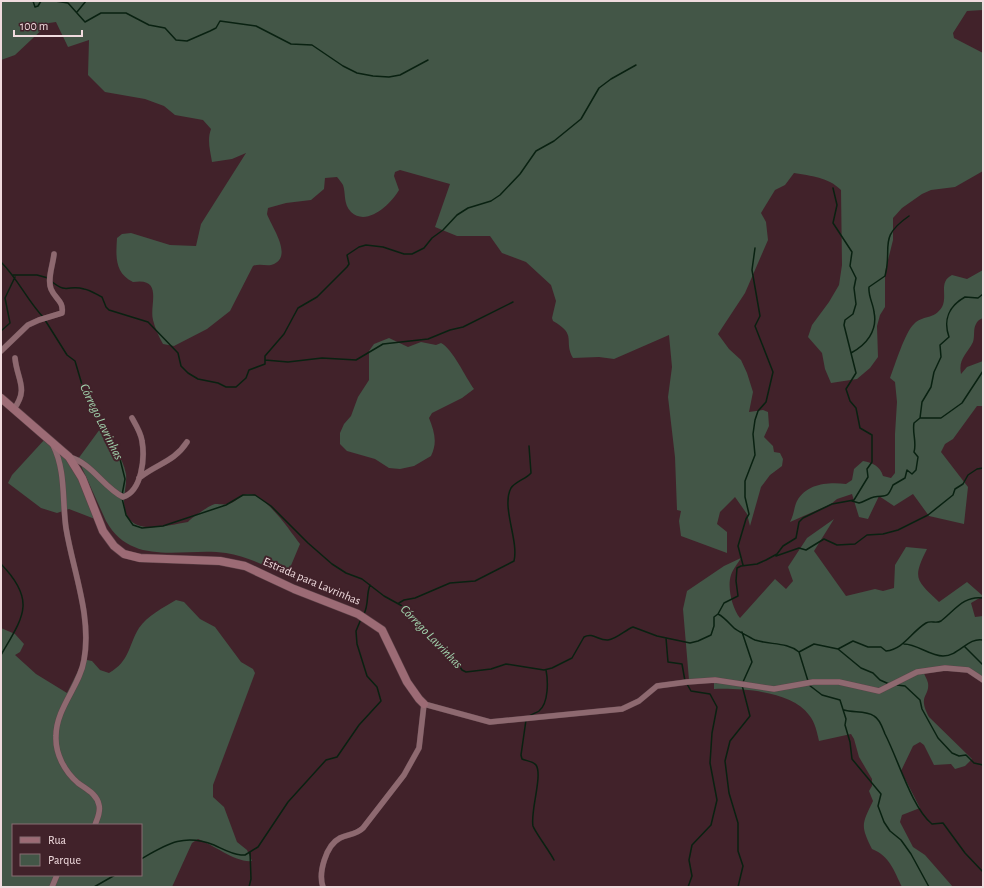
<svg xmlns="http://www.w3.org/2000/svg" width="984" height="888" font-family="'Alegreya Sans',sans-serif">
	<style>
		.green { fill: #435647; fill-rule: evenodd }
		.lines { fill: none; stroke-linecap: round; stroke-linejoin: round }
		.stream { stroke: #092111; stroke-width: 1.5 }
		.street-casing { stroke: #5b4147; stroke-width: 6 }
		.secondary-casing { stroke: #5b4147; stroke-width: 9 }
		.street { stroke: #8e6970; stroke-width: 5.5 }
		.secondary { stroke: #9c6b75; stroke-width: 8 }
		.labels { text-anchor: middle; dominant-baseline: central; stroke-width: 4; stroke-linejoin: round; paint-order: stroke }
		.street-label { font-size: 12px; fill: #f0dbde; stroke: #41222a }
		.water-label { font-size: 13px; font-style: italic; fill: #a2d3ad; stroke: #41222a }
	</style>
	<rect width="100%" height="100%" fill="#41222a"/>
	<!-- green -->
	<path class="green" d="M 1,1 L 983,1 L 983,10 L 967,11 L 953,33 L 954,38 L 983,53 L 983,171 L 955,187 L 931,190 L 922,194 L 902,208 L 893,218 L 893,240 L 885,272 L 885,307 L 880,315 L 877,326 L 878,357 L 870,368 L 857,379 L 831,383 L 825,369 L 822,353 L 808,337 L 812,325 L 829,302 L 839,285 L 842,265 L 841,190 C 828,177 811,176 794,173 L 785,185 L 775,190 L 761,213 L 766,222 L 768,240 L 745,293 L 718,334 L 729,349 L 741,360 L 747,373 L 753,392 L 749,412 L 763,410 L 768,412 L 769,426 L 764,437 L 773,446 L 774,452 L 780,453 L 783,459 L 782,466 L 770,475 L 761,487 L 750,526 L 747,514 L 735,497 L 720,512 L 717,524 L 727,532 L 727,553 L 681,536 L 679,521 L 681,511 L 677,510 L 675,457 L 668,397 L 672,367 L 669,335 L 614,359 L 599,357 L 573,358 C 563,341 578,335 553,321 L 552,318 L 556,301 L 551,285 L 526,262 L 502,253 L 490,236 L 457,236 L 435,227 L 450,184 L 400,170 L 395,172 L 394,176 L 399,190 C 391,204 367,227 351,212 C 343,204 346,193 343,185 C 341,182 339,179 337,177 L 325,178 L 324,189 L 311,200 L 286,203 L 268,208 L 267,214 C 271,226 293,255 274,264 C 268,267 260,263 253,266 L 230,311 L 207,329 L 174,346 L 163,344 C 159,337 155,328 153,320 C 149,305 164,277 133,282 C 114,273 116,255 117,238 L 122,234 L 131,233 L 170,245 L 196,246 L 201,224 L 246,153 L 232,159 L 212,162 C 210,150 207,140 211,129 L 203,120 L 175,115 L 164,106 L 145,99 L 105,92 L 88,75 L 89,40 L 68,47 L 56,22 L 49,23 L 15,55 L 1,60 Z
		M 983,270 L 983,318 C 980,319 977,321 976,324 C 973,329 975,336 973,342 C 967,354 958,359 961,374 L 967,367 L 983,361 L 983,406 L 977,406 L 953,439 L 945,444 L 941,452 L 968,487 L 964,524 L 929,516 L 913,494 L 894,506 L 879,496 L 868,519 L 859,517 L 852,494 L 837,499 L 831,504 L 790,522 C 794,515 794,507 797,501 C 807,483 829,482 846,484 L 852,480 L 854,469 L 863,461 C 873,463 880,466 883,476 L 891,478 L 895,473 L 895,434 L 897,402 L 895,382 L 890,378 C 895,365 905,332 914,324 C 922,315 934,320 942,307 C 948,296 938,282 952,275 L 967,279 Z
		M 389,338 L 408,347 L 421,342 L 436,345 L 441,343 C 452,348 466,378 474,389 L 462,398 L 432,413 L 429,418 C 434,431 438,442 431,456 L 414,466 L 400,469 L 389,468 L 375,459 L 347,451 L 340,444 L 340,433 L 344,424 L 351,416 L 358,397 L 369,380 L 369,351 L 374,344 Z
		M 100,429 C 110,442 123,456 126,474 C 127,483 124,493 124,502 C 125,538 163,526 188,522 C 191,518 210,505 215,504 C 220,504 224,505 228,504 C 235,503 240,495 247,494 C 265,493 290,531 300,544 L 287,575 C 267,567 247,556 226,553 C 184,547 132,568 106,521 L 78,459 Z
		M 45,439 L 72,463 L 95,519 L 69,509 L 57,513 L 41,508 L 8,483 L 12,475 Z
		M 834,519 L 814,551 L 846,596 L 875,589 L 883,591 L 894,588 L 895,565 L 906,547 L 927,549 C 912,579 916,580 939,602 L 967,582 L 983,596 L 971,603 L 975,617 L 983,616 L 983,679 C 969,662 942,665 923,671 C 924,674 927,679 928,683 C 930,697 917,695 929,717 L 972,759 L 965,766 L 955,769 L 951,764 L 934,765 L 924,745 L 920,742 L 913,746 L 901,771 L 920,808 L 902,815 L 900,822 L 913,847 L 925,855 L 953,887 L 902,887 C 894,871 890,856 872,849 C 860,825 862,824 873,801 L 869,791 L 872,786 L 872,779 L 859,757 L 854,739 L 851,734 L 819,741 C 817,732 815,722 809,715 C 792,691 741,688 714,689 L 714,680 L 689,680 L 683,609 L 687,591 L 724,566 L 741,558 C 738,563 733,569 731,575 C 727,587 732,608 740,618 L 775,579 L 786,589 L 793,581 L 788,567 L 807,538 Z
		M 176,600 L 184,602 L 200,619 L 215,627 L 241,662 L 253,669 L 255,673 L 213,785 L 213,797 L 224,807 L 237,842 L 247,850 L 252,861 C 236,863 214,845 198,839 L 192,843 L 172,887 L 1,887 L 1,628 L 15,634 L 24,644 L 20,652 L 15,655 L 36,674 L 67,693 L 82,663 L 87,660 L 92,661 L 100,670 L 109,673 C 130,661 128,646 139,628 C 147,616 164,607 176,600 ZM 13,825 L 141,825 L 141,875 L 13,875 Z"/>
	<g class="lines">
		<!-- stream -->
		<path class="stream" d="M 33,1 L 35,7 L 38,6 L 41,1
			M 55,1 L 68,3 L 85,22 L 101,13 L 126,13 L 149,25 L 165,28 L 176,40 L 187,41 L 210,31 L 216,28 L 220,21 L 256,26 L 291,44 L 312,45 L 343,66 L 357,73 L 373,76 L 389,77 L 400,75 L 428,60
			M 77,12 L 86,1
			M 1,262 C 18,279 27,300 43,317
			M 13,275 L 37,275 L 48,278
			M 51,281 C 68,295 68,284 84,289 C 90,290 96,294 102,297 L 106,307 L 109,310 L 148,322 L 178,353 L 181,366 L 188,373 L 198,379 L 218,383 L 226,387 L 236,387 L 246,378 L 249,370 L 265,364 L 265,356 L 284,334 L 298,308 L 317,297 L 347,267 L 349,264 L 347,255 L 359,247 L 366,245 L 383,247 L 404,254 L 412,254 L 424,248 L 432,238 L 443,230 L 457,215 L 468,208 L 491,201 L 500,195 L 520,174 L 536,151 L 554,141 L 581,119 L 599,88 L 611,79 L 636,65
			M 45,320 L 67,355 L 75,361 L 83,388 L 119,455 L 125,479 L 122,495
			M 1,331 L 10,323 L 5,298 L 15,277
			M 851,353 C 866,345 878,331 874,312 C 873,303 868,296 869,287 L 885,276 C 893,247 877,238 909,216
			M 265,360 L 288,362 L 322,358 L 356,360 L 383,344 L 428,339 L 450,330 L 463,327 L 513,302
			M 920,418 L 922,402 L 931,387 L 934,372 L 941,357 L 940,345 L 949,337 C 943,320 949,306 965,297 L 978,298 L 983,294
			M 122,498 L 126,515 L 133,525 L 142,528 L 163,526 L 226,505 L 243,495 L 255,495 L 271,506 L 308,543 L 332,564 L 346,573 L 362,579 L 384,596 L 404,607 L 425,628 L 435,642 L 455,659 L 462,670 L 466,672 L 491,669 L 506,664 L 544,670 L 552,668 L 572,658 L 584,637 C 593,632 599,641 608,640 C 617,639 625,630 633,627 L 657,636 L 690,643 L 698,641 L 711,635 L 714,626 L 714,617 L 718,614 L 724,603 L 738,596 L 736,581 L 737,568 L 741,566 L 757,564 L 766,560 L 777,554 L 783,546 L 796,538 L 799,522 L 803,518 L 832,504 L 854,500 L 868,477 L 867,469 L 872,462 L 872,435 L 860,428 L 856,408 L 850,401 L 846,389 L 856,373 L 844,325 L 845,320 L 853,314 L 856,304 L 854,288 L 856,278 L 850,266 L 852,252 L 833,223 L 837,205 L 833,188
			M 852,501 L 859,503 C 864,502 869,498 874,497 C 887,495 887,499 893,485 L 905,478 L 907,470 L 912,474 L 916,470 L 918,457 L 914,452 C 917,443 912,432 914,423 L 920,418 L 941,418 L 962,403 L 983,371
			M 776,556 L 799,548 L 806,550 L 824,539 L 837,545 L 855,544 L 867,535 L 883,534 L 898,530 L 928,515 L 953,495 L 955,489 L 963,484 L 968,475 L 977,469 L 983,468
			M 1,564 C 37,601 23,617 1,655
			M 743,565 L 738,546 L 746,519 L 749,514 L 745,497 L 745,481 L 755,455 L 753,434 L 755,420 L 758,411 L 766,402 L 773,372 L 755,326 L 760,316 L 752,270 L 755,248
			M 399,603 L 404,600 L 415,598 L 450,583 L 475,581 L 514,561 C 519,540 501,507 511,488 C 516,481 526,479 531,473 L 529,446
			M 364,614 C 369,604 366,595 370,585
			M 718,614 C 724,617 729,623 734,628 C 736,630 753,639 755,640 C 770,645 787,642 799,652
			M 742,632 L 752,662 L 743,682
			M 666,638 L 668,662 L 682,664 L 685,681
			M 904,644 C 917,644 930,656 943,656 C 959,656 968,637 983,640
			M 965,647 L 983,665
			M 838,649 L 861,668 L 873,673 L 880,680 L 889,684
			M 799,652 L 808,681
			M 799,652 L 814,644 L 838,649 L 853,641 L 868,647 L 881,647 L 886,651 C 904,649 911,632 926,623 C 931,620 936,624 941,621 C 954,611 964,595 983,598
			M 687,684 L 691,691 L 710,694 L 717,707 L 712,733 L 710,763 L 717,800 L 711,825 L 692,845 L 689,860 L 692,876 L 688,887
			M 809,685 L 822,695 L 840,700 L 846,719 L 845,725 L 850,742 L 852,759 L 881,794 L 878,806 L 884,822 L 890,831 L 901,840 L 911,854 L 929,887
			M 897,685 L 905,686 L 920,700 L 922,709 L 938,738 L 952,753 L 959,756 L 966,755 L 974,763 L 983,765
			M 844,710 C 853,713 866,710 874,716 C 880,719 883,729 885,734 C 898,759 912,808 932,824 L 943,823 L 965,853 L 983,872
			M 528,717 C 531,714 536,713 539,711 C 549,703 548,680 546,670
			M 526,720 L 521,755 L 522,759 C 526,761 533,761 536,765 C 543,775 530,812 533,826 C 535,832 550,852 554,860
			M 141,859 C 167,844 184,833 214,845 C 223,849 231,854 241,855 L 245,855 L 258,847 L 288,802 L 326,760 L 337,757 L 359,725 L 381,701 L 377,687 L 367,676 L 357,644 L 356,631 L 361,619
			M 94,887 L 115,875
			M 249,887 L 251,879 L 250,852
			M 738,887 L 743,866 L 738,851 L 738,823 L 729,793 L 725,761 L 730,741 L 750,716 L 742,685"/>
		<!-- street casing -->
		<g class="street-casing">
			<path id="street" d="M 1,351 L 28,325 L 39,320 L 62,313 C 64,301 55,299 51,289 C 47,279 53,265 54,254
				M 14,409 C 29,388 17,380 15,358
				M 53,445 C 66,471 62,500 66,528 C 73,571 92,616 84,660 C 80,686 56,708 56,736 C 55,754 65,772 78,783 C 86,789 97,794 99,805 C 101,812 97,819 95,825
				M 69,457 C 92,463 103,487 123,497 C 142,491 145,458 142,441 C 141,433 136,425 132,418
				M 139,478 C 158,463 174,462 187,442
				M 52,887 L 57,875
				M 323,887 C 318,873 326,845 340,838 C 348,834 356,835 363,828 L 404,775 L 419,748 L 424,704 L 490,722 L 622,709 L 639,701 L 657,686 L 687,682 L 715,680 L 774,689 L 813,682 L 839,682 L 879,691 L 917,672 L 945,668 L 968,670 L 983,680"/>
		</g>
		<!-- secondary casing -->
		<g class="secondary-casing">
			<path id="secondary" d="M 1,398 L 69,457 L 82,478 L 103,531 L 114,546 L 124,554 L 140,558 L 220,561 L 245,566 L 294,589 L 358,614 L 382,630 L 407,682 L 419,699 L 424,704"/>
		</g>
		<!-- street -->
		<use href="#street" class="street"/>
		<!-- secondary -->
		<use href="#secondary" class="secondary"/>
	</g>
	<g class="labels">
		<!-- street labels -->
		<g class="street-label">
			<text transform="translate(312 581) rotate(23)">Estrada para Lavrinhas</text>
		</g>
		<!-- water labels -->
		<g class="water-label">
			<text transform="translate(101 422) rotate(64)">Córrego Lavrinhas</text>
			<text transform="translate(431 637) rotate(46)">Córrego Lavrinhas</text>
		</g>
	</g>
	<!-- border -->
	<rect width="984" height="888" fill="none" stroke="#f0dbde" stroke-width="4"/>
	<!-- legend -->
	<rect x="12" y="824" width="130" height="52" fill="#41222a" stroke="#876c72"/>
	<rect x="20" y="837" width="20" height="6" fill="#9c6b75" stroke="#876c72"/>
	<text x="48" y="844" font-size="12" fill="#f0dbde">Rua</text>
	<rect x="20" y="854" width="20" height="12" fill="#435647" stroke="#876c72"/>
	<text x="48" y="864" font-size="12" fill="#f0dbde">Parque</text>
	<!-- scale -->
	<path d="M14 30v6h68v-6" fill="none" stroke="#f0dbde" stroke-width="2"/>
	<text x="20" y="30" font-size="12" fill="#f0dbde" stroke="#41222a" stroke-width="3" paint-order="stroke">100 m</text>
</svg>
